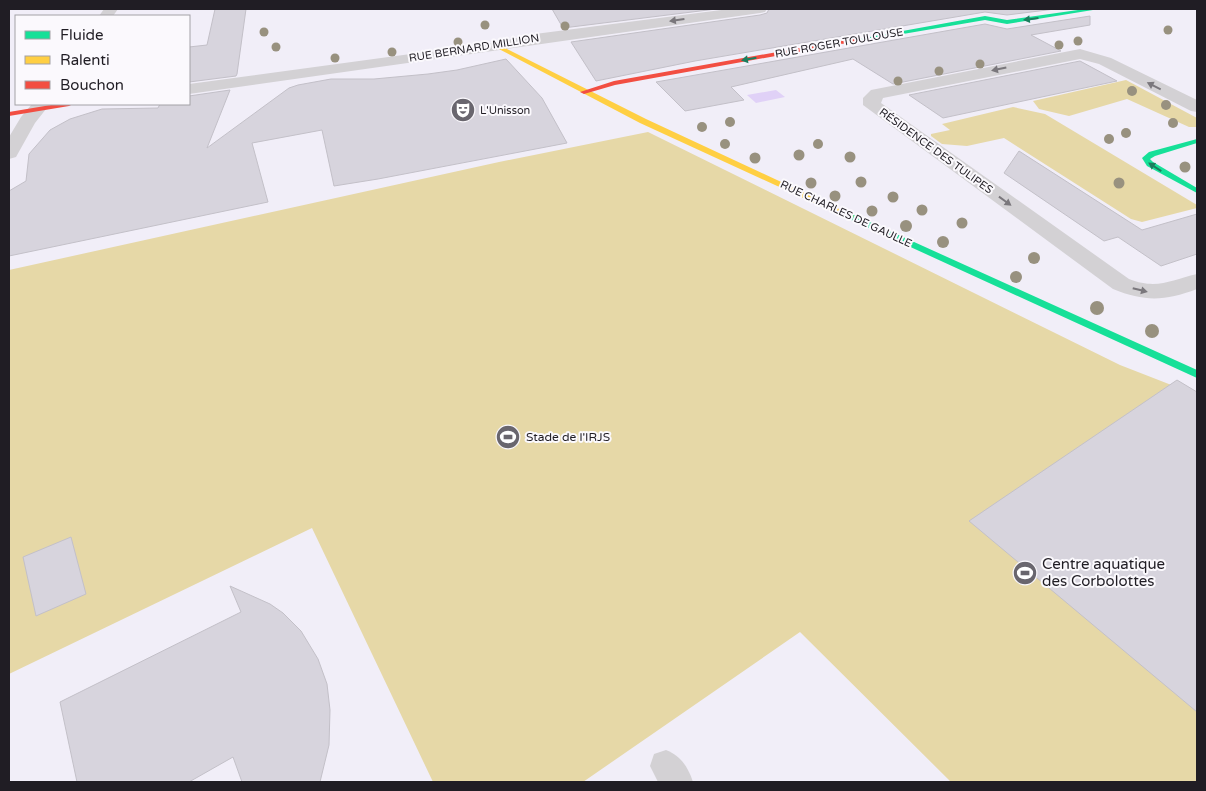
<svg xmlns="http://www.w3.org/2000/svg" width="1206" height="791" font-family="'Varela Round',sans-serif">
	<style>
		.green { fill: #e6d8a7 }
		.water { fill: #e0d1f7 }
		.building { fill: #d7d4dd; stroke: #c3c0c8 }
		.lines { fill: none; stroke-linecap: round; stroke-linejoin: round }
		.lane { fill: #d3d1d4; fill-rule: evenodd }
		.street { fill: #d3d1d4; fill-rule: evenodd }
		.fast { fill: #16e098; fill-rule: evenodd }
		.slow { fill: #ffcf43; fill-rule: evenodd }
		.jam { fill: #f24e42; fill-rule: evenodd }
		.tree { fill: #98917f }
		.oneway { fill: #1b7e5e }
		.oneway2 { fill: #7a777c }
		.labels { text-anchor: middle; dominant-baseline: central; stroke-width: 4; stroke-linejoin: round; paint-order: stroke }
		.far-street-label { font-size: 11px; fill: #201d24; stroke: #fbf9fd }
		.far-poi-label { font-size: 11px; fill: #201d24; stroke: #fbf9fd; text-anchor: start }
		.poi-label { font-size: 12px; fill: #201d24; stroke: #fbf9fd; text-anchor: start }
		.near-poi-label { font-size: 15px; fill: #201d24; stroke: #fbf9fd; text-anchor: start }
	</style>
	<rect width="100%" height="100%" fill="#f1eef8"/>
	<!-- green -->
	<path class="green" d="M 1126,80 L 1197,118 L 1197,127 L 1189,127 L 1127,99 L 1069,116 L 1039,109 L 1033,101 Z
		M 1013,107 L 1045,114 L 1197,205 L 1197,208 L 1142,222 L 1131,219 L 1004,138 L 967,146 L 942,144 L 931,136 L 931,134 L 950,130 L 942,124 Z
		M 648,132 L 1120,365 L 1197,395 L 1197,782 L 951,782 L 800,632 L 583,782 L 433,782 L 312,528 L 9,674 L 9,270 L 499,162 Z"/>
	<!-- water -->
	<path class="water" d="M 776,90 L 785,97 L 756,103 L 747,95 Z"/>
	<!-- building -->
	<path class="building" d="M 215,9 L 246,9 L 237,74 L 236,76 L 189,82 L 189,47 L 207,45 Z
		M 552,9 L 716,9 L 563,28 Z
		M 769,9 L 1055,9 L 1007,15 L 985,12 L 695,61 L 596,81 L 571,42 L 760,15 L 767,13 Z
		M 1090,16 L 1090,25 L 1031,35 L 1061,51 L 893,84 L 853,59 L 731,87 L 744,100 L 685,111 L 656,82 L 985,24 L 1007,29 Z
		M 506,59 L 542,98 L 567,143 L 378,179 L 334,186 L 322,130 L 252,143 L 268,202 L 9,256 L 9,191 L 26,181 L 29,154 L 50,130 L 70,119 L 102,109 L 158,108 L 160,104 L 189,104 L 189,96 L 230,90 L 207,148 L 289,88 L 298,85 L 331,79 L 374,79 L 428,74 L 457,70 Z
		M 1080,61 L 1117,81 L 943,118 L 909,95 Z
		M 1019,151 L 1142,230 L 1197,214 L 1197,254 L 1161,266 L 1118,237 L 1104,241 L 1004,173 Z
		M 1177,380 L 1197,392 L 1197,712 L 969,521 Z
		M 71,537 L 86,594 L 36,616 L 23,557 Z
		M 230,586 L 270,604 L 283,613 L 301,631 L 318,659 L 327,684 L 330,710 L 329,745 L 320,782 L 242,782 L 233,757 L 189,782 L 77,782 L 60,702 L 241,612 Z"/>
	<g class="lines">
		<!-- lane -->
		<path class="lane" d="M 666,750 C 681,756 688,767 693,782 L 658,782 L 650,766 L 654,754 Z"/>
		<!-- street -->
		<path class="street" d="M 104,9 L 118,9 L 113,16 L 99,16 Z
			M 729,9 L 767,9 L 765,12 L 760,13 L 189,94 L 189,84 L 499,42 L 535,34 Z
			M 1080,49 L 1111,58 L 1197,100 L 1197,112 L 1191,111 L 1099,64 L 1080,59 L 883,98 L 881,103 L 1129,279 C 1157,290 1171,280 1197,274 L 1197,289 C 1165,301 1145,302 1113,289 L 863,105 L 863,98 L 871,90 Z
			M 32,104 L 50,104 L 35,123 L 16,157 L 9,159 L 9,137 L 21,117 Z"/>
		<!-- fast -->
		<path class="fast" d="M 1085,9 L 1099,9 L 1007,24 L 985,20 L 856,42 L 853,40 L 985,16 L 1007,20 Z
			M 1197,139 L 1197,143 L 1155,156 L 1150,159 L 1153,162 L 1197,188 L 1197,193 L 1147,166 L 1142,158 L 1149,152 Z
			M 850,213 L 1197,370 L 1197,378 L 847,218 L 847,214 Z"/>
		<!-- slow -->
		<path class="slow" d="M 499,45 L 646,119 L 854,216 L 850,219 L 847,218 L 640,123 L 497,48 L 496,47 Z"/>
		<!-- jam -->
		<path class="jam" d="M 856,38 L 858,39 L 858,41 L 615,85 L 584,94 L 580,92 L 614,81 Z
			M 57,104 L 73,104 L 69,106 L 9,116 L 9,112 Z"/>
	</g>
	<!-- trees -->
	<g class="tree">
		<circle cx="485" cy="25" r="4.5"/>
		<circle cx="565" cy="26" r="4.5"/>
		<circle cx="1168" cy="30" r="4.5"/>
		<circle cx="264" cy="32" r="4.5"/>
		<circle cx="1078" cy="41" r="4.5"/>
		<circle cx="458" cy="42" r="4.5"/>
		<circle cx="1059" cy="45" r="4.5"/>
		<circle cx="276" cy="47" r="4.5"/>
		<circle cx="392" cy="52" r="4.5"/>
		<circle cx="335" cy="58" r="4.5"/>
		<circle cx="980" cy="64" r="4.5"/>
		<circle cx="939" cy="71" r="4.5"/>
		<circle cx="898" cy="81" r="4.5"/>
		<circle cx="1132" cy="91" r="5"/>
		<circle cx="1166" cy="105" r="5"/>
		<circle cx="730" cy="122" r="5"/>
		<circle cx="1173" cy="123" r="5"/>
		<circle cx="702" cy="127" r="5"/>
		<circle cx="1126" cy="133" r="5"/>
		<circle cx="1109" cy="139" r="5"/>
		<circle cx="725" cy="144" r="5"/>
		<circle cx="818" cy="144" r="5"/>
		<circle cx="799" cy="155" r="5.5"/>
		<circle cx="850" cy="157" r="5.5"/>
		<circle cx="755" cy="158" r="5.5"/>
		<circle cx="1185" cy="167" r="5.5"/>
		<circle cx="861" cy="182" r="5.5"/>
		<circle cx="811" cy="183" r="5.5"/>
		<circle cx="1119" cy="183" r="5.5"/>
		<circle cx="835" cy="196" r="5.5"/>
		<circle cx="893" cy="197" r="5.5"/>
		<circle cx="922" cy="210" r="5.5"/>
		<circle cx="872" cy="211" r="5.5"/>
		<circle cx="962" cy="223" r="5.5"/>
		<circle cx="906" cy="226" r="6"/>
		<circle cx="943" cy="242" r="6"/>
		<circle cx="1034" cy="258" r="6"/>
		<circle cx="1016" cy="277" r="6"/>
		<circle cx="1097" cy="308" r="7"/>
		<circle cx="1152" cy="331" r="7"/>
	</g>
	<!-- one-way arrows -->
	<defs><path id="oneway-solid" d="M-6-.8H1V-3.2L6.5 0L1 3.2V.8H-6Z" transform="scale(1.25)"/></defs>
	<g class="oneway">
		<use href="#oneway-solid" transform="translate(1031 19) rotate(173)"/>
		<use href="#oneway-solid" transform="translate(749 59) rotate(170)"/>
		<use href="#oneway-solid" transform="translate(1155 167) rotate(-147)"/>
	</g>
	<g class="oneway2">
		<use href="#oneway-solid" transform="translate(677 20) rotate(172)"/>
		<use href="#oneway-solid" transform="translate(999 69) rotate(168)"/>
		<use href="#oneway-solid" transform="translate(1154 86) rotate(-153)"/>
		<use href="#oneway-solid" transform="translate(1005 201) rotate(36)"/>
		<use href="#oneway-solid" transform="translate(1140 290) rotate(14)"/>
	</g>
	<!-- icons -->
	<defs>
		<g id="theatre-disc" transform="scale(1.25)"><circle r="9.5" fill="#69666e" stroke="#fbf9fd"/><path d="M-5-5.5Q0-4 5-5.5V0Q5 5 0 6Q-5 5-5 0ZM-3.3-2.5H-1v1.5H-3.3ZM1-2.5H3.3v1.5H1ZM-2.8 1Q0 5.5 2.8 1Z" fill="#fff"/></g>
		<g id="stadium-disc" transform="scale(1.25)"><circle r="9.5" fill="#69666e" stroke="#fbf9fd"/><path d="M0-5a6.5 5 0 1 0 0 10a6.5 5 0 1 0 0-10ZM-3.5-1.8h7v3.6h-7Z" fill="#fff"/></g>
	</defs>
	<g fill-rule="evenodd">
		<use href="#theatre-disc" x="463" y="110"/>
		<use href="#stadium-disc" x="508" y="437"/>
		<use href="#stadium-disc" x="1025" y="573"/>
	</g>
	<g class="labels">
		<!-- far-street labels -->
		<g class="far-street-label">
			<text transform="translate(839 43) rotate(-10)">RUE ROGER TOULOUSE</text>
			<text transform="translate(474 48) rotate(-9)">RUE BERNARD MILLION</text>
			<text transform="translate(936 151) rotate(36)">RÉSIDENCE DES TULIPES</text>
			<text transform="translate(846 214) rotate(25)">RUE CHARLES DE GAULLE</text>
		</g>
		<!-- far-poi labels -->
		<g class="far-poi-label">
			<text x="480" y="110">L'Unisson</text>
		</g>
		<!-- poi labels -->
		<g class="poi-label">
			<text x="526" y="437">Stade de l'IRJS</text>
		</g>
		<!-- near-poi labels -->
		<g class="near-poi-label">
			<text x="1042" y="564">Centre aquatique<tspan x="1042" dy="17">des Corbolottes</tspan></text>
		</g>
	</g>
	<!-- border -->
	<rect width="1206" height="791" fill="none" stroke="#201d24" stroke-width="20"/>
	<!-- legend -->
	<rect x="15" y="15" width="175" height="90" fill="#fbf9fd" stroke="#a3a1a6"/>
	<rect x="25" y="31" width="25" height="8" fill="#16e098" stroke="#a3a1a6"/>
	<text x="60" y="40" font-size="15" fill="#201d24">Fluide</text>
	<rect x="25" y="56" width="25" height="8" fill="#ffcf43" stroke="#a3a1a6"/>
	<text x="60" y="65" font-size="15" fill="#201d24">Ralenti</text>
	<rect x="25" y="81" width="25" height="8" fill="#f24e42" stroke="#a3a1a6"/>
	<text x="60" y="90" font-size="15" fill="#201d24">Bouchon</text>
</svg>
